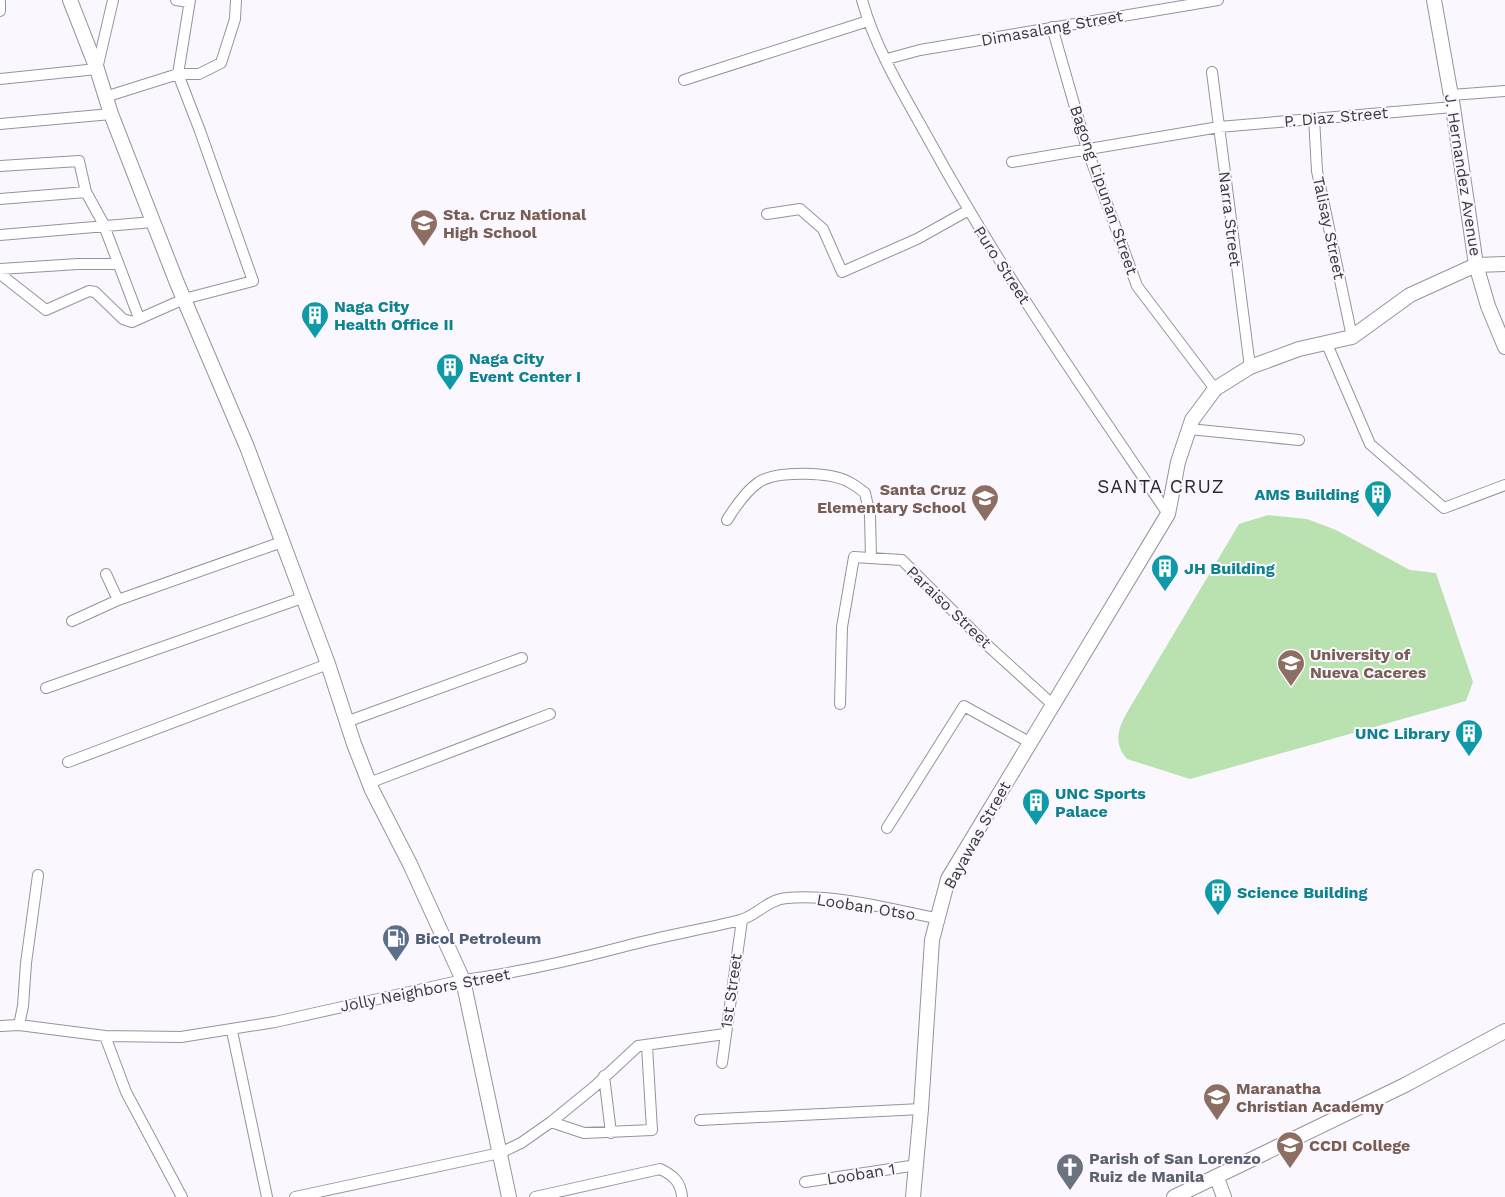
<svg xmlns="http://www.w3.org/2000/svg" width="1505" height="1197" font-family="'Work Sans',sans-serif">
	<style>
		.green { fill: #bae2b0 }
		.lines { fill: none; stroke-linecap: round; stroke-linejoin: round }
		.street-casing { stroke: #969399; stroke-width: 12 }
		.secondary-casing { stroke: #969399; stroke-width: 16 }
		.street { stroke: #fff; stroke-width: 10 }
		.secondary { stroke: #fff; stroke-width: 14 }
		.labels { text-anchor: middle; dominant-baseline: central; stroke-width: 4; stroke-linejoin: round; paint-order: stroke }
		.street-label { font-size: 16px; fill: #3a383b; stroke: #fbf7ff }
		.education-label { font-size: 16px; font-weight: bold; fill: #785e54; stroke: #fbf7ff; text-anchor: start }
		.culture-label { font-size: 16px; font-weight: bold; fill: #0d838f; stroke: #fbf7ff; text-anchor: start }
		.service-label { font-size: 16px; font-weight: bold; fill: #4e5e75; stroke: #fbf7ff; text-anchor: start }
		.worship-label { font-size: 16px; font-weight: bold; fill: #5b616d; stroke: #fbf7ff; text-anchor: start }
		.quarter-label { font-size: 19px; letter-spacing: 1px; fill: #2a282d; stroke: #fbf7ff }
	</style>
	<rect width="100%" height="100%" fill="#fbf7ff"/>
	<!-- green -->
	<path class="green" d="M 1268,515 L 1307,519 L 1336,530 L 1410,570 L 1436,573 L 1473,682 L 1466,701 L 1190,779 L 1127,759 C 1112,742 1119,726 1129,709 L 1239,524 Z"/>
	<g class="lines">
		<!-- street casing -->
		<g class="street-casing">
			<path id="street" d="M 176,0 L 189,2
				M 862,0 C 875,48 905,97 929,140 C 1000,270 1085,391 1168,514
				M 0,2 L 0,11
				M 1052,27 L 1087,149 L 1137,286 L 1215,389
				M 887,59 L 920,50 L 1218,0
				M 1212,72 L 1250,367
				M 0,79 L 97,69 L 113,0
				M 684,80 L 868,21
				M 1451,95 L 1505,91
				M 105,97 L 178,74 L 199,74 L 221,63 L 235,19 L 236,0
				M 1314,118 L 1317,171 L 1352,337
				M 0,124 L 111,114
				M 1012,162 L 1219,127 L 1453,107
				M 0,166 L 79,161 L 86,192 L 103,223 L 139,318
				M 0,199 L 86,192
				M 767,214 L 800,209 L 823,229 L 842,272 L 917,239 L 967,211
				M 0,235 L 153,222
				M 0,269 L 78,264 L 118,264
				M 0,274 L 46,310 L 89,291 L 95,292 L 123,319 L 132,322 L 184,299 L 253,281 L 200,131 L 178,74 L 190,0
				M 1326,342 L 1370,444 L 1444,508 L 1505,485
				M 1189,429 L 1299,440
				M 727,520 C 735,507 746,491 759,482 C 778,470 831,472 849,482 C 855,485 860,489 865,493 L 870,515 L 871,558
				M 106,574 L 118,600
				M 72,621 L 118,600 L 282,542
				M 46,688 L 302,598
				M 840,704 L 842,627 L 854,557 L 902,560 L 986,644 L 1052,704
				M 346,722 L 522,658
				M 68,762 L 328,664
				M 369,783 L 550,714
				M 887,828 L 964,706 L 1029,742
				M 19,1025 L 23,1006 L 26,963 L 38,875
				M 0,1026 L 19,1025 L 105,1036 L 181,1037 L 275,1022 L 463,980 C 517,973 569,961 622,947 C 661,936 701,930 740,920 C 755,917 768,899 787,898 C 837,894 888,909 936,918
				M 232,1031 L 267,1197
				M 105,1036 L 126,1092 L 182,1197
				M 722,1063 L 742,920
				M 604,1076 L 611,1133
				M 700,1120 L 921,1109
				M 551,1122 L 584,1133 L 652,1130 L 647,1046
				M 805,1182 L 917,1165
				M 295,1197 L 500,1153 L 521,1143 L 551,1122 L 594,1087 L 638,1046 L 725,1034
				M 535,1197 L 660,1169 C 673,1175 681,1182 682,1197"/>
		</g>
		<!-- secondary casing -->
		<g class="secondary-casing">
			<path id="secondary" d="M 70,0 L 97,69 L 111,114 L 177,283 L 247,447 L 328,664 L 354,744 L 372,790 L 410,864 L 463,980 L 509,1197
				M 1434,0 L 1453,107 L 1476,265 L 1488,306 L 1505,347
				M 1217,1178 L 1224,1197
				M 913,1197 L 921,1109 L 932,940 L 948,879 L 1168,514 L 1178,462 L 1192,420 L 1215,389 L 1250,367 L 1299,349 L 1352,337 L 1410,295 L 1476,265 L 1505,264
				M 1174,1197 L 1405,1085 L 1505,1031"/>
		</g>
		<!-- street -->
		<use href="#street" class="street"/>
		<!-- secondary -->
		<use href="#secondary" class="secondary"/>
	</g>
	<!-- icons -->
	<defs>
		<g id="school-pin" transform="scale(1.4375)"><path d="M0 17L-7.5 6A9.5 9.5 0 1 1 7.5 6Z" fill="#8d6e63" stroke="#fbf7ff"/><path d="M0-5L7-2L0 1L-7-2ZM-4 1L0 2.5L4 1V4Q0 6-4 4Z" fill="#fff"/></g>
		<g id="building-pin" transform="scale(1.4375)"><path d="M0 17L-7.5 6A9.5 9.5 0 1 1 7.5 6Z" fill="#0f9aa8" stroke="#fbf7ff"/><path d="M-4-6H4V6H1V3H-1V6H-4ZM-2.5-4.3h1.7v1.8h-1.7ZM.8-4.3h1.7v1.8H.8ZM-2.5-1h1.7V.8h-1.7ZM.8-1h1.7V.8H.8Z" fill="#fff"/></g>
		<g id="university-pin" transform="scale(1.4375)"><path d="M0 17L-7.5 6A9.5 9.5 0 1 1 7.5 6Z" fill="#8d6e63" stroke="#fbf7ff"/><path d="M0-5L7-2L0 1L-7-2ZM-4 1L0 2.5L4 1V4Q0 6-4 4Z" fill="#fff"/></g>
		<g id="fuel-pin" transform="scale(1.4375)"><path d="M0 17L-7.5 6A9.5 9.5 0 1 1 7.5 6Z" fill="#5c6f8a" stroke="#fbf7ff"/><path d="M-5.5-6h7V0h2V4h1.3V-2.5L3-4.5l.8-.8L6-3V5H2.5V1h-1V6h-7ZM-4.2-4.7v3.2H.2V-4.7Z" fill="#fff"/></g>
		<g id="church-pin" transform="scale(1.4375)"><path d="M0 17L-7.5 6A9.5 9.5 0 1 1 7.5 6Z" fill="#6b7280" stroke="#fbf7ff"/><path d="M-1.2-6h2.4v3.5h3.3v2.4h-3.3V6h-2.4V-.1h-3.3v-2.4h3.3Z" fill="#fff"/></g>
	</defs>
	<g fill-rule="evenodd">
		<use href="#school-pin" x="424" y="223"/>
		<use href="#building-pin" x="315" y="315"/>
		<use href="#building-pin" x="450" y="367"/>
		<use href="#building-pin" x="1378" y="494"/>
		<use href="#school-pin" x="985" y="498"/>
		<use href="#building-pin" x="1165" y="568"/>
		<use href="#university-pin" x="1291" y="663"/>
		<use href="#building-pin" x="1469" y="733"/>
		<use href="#building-pin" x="1036" y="802"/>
		<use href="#building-pin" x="1218" y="892"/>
		<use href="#fuel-pin" x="396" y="938"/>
		<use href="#school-pin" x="1217" y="1097"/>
		<use href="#university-pin" x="1290" y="1145"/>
		<use href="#church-pin" x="1070" y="1167"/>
	</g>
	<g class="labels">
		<!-- street labels -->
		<g class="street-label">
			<text transform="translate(1052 28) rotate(-10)">Dimasalang Street</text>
			<text transform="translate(1336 117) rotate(-5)">P. Diaz Street</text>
			<text transform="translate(1463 175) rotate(81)">J. Hernandez Avenue</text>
			<text transform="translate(1104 190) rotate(71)">Bagong Lipunan Street</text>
			<text transform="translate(1230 219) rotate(83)">Narra Street</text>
			<text transform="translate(1329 228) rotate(78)">Talisay Street</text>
			<text transform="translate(1002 265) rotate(57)">Puro Street</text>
			<text transform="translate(949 607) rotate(44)">Paraiso Street</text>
			<text transform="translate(977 835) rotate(-61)">Bayawas Street</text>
			<text transform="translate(866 907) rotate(9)">Looban Otso</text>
			<text transform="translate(425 990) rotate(-11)">Jolly Neighbors Street</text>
			<text transform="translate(731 991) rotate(-82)">1st Street</text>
			<text transform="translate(861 1174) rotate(-9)">Looban 1</text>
		</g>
		<!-- education labels -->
		<g class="education-label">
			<text x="443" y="214">Sta. Cruz National<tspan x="443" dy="18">High School</tspan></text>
			<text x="966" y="489" text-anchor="end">Santa Cruz<tspan x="966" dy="18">Elementary School</tspan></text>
			<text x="1310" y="654">University of<tspan x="1310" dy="18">Nueva Caceres</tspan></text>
			<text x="1236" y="1088">Maranatha<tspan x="1236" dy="18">Christian Academy</tspan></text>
			<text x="1309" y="1145">CCDI College</text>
		</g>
		<!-- culture labels -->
		<g class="culture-label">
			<text x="334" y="306">Naga City<tspan x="334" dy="18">Health Office II</tspan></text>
			<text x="469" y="358">Naga City<tspan x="469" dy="18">Event Center I</tspan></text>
			<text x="1359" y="494" text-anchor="end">AMS Building</text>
			<text x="1184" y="568">JH Building</text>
			<text x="1450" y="733" text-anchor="end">UNC Library</text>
			<text x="1055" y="793">UNC Sports<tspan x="1055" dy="18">Palace</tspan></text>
			<text x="1237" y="892">Science Building</text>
		</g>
		<!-- service labels -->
		<g class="service-label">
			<text x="415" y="938">Bicol Petroleum</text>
		</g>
		<!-- worship labels -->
		<g class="worship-label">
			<text x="1089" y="1158">Parish of San Lorenzo<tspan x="1089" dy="18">Ruiz de Manila</tspan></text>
		</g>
		<!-- quarter labels -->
		<g class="quarter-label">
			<text x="1161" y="486">SANTA CRUZ</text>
		</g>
	</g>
</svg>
